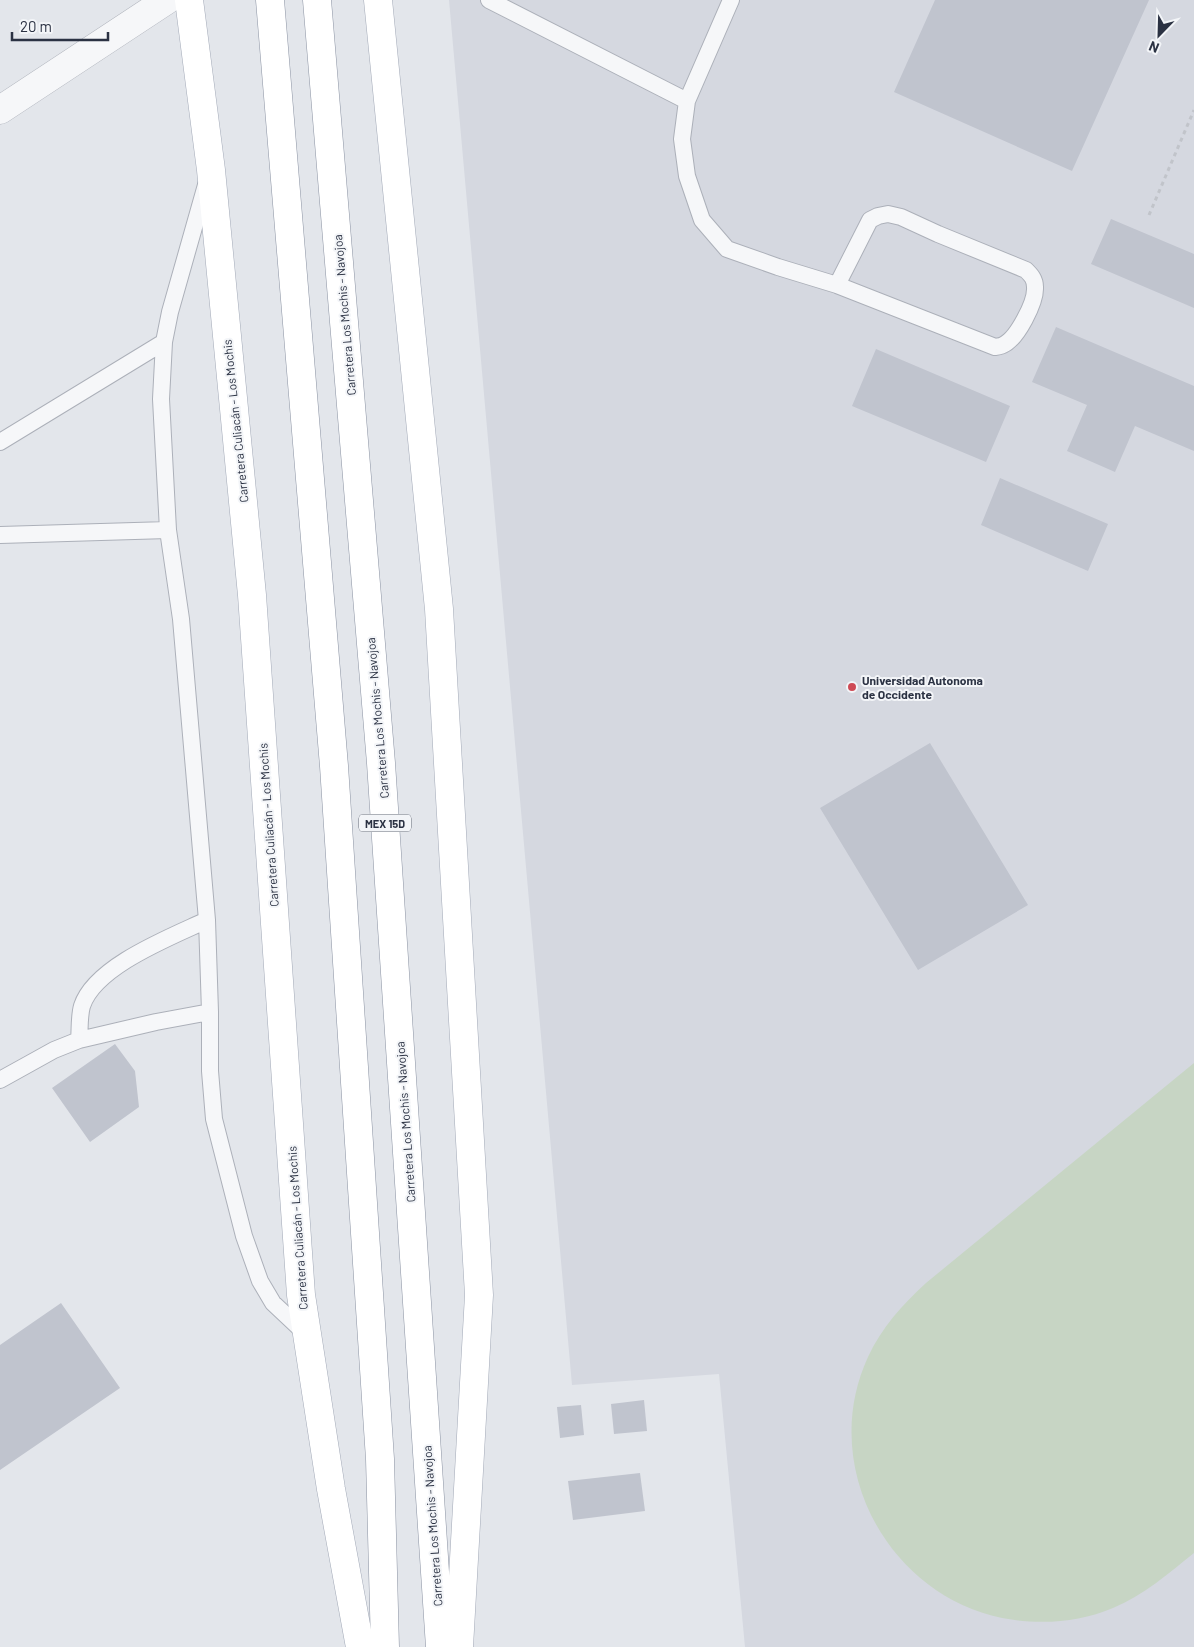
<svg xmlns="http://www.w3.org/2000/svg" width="1194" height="1647" font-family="Barlow,sans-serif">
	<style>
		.built { fill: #d5d8e0 }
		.green { fill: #c7d5c4 }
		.building { fill: #c0c4ce }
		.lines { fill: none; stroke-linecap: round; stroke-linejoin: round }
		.lane-casing { stroke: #acb0b9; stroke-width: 18 }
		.street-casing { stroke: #acb0b9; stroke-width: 29 }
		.primary-casing { stroke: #a2a9b7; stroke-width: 29 }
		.highway-casing { stroke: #8a92a2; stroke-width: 29 }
		.path { stroke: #c1c4ca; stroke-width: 3; stroke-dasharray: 4 4; stroke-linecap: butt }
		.lane { stroke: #f6f7f9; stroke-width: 16 }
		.street { stroke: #f6f7f9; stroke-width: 28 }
		.primary { stroke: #fff; stroke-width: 28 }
		.highway { stroke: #fff; stroke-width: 28 }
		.poi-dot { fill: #ce4a55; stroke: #f3f5f8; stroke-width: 2 }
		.labels { text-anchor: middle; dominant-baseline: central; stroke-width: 4; stroke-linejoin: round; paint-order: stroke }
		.shield { fill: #f3f5f8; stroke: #676c79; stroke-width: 1 }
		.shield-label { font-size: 11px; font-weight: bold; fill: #2b3243 }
		.street-label { font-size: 12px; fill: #2b3243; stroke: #f3f5f8 }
		.poi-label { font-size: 12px; font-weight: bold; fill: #2b3243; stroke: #f3f5f8; text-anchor: start }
	</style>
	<rect width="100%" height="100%" fill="#e3e6eb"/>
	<!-- built -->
	<path class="built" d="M 449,0 L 1194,0 L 1194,1647 L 745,1647 L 719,1374 L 572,1385 Z"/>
	<!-- green -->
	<path class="green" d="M 1194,1063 L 1194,1553 C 1169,1573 1144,1595 1113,1608 C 1078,1623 1039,1625 1002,1618 C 887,1594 818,1465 868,1357 C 882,1327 902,1305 926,1283 Z"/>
	<!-- building -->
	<path class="building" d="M 935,0 L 1149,0 L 1072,171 L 894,92 Z
		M 1111,219 L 1194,254 L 1194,308 L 1091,264 Z
		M 1056,327 L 1194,386 L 1194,451 L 1135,426 L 1115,472 L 1067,451 L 1087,405 L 1032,382 Z
		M 876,349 L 1010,406 L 986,462 L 852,406 Z
		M 1000,478 L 1108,524 L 1088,571 L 981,525 Z
		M 930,743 L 1028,905 L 918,970 L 820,808 Z
		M 115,1044 L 135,1071 L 139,1107 L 90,1142 L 52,1088 Z
		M 61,1303 L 120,1388 L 0,1470 L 0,1345 Z
		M 644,1400 L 647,1431 L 614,1434 L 611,1404 Z
		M 581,1405 L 584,1435 L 560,1438 L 557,1407 Z
		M 640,1473 L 645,1511 L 573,1520 L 568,1481 Z"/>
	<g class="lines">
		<!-- lane casing -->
		<g class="lane-casing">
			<path id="lane" d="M 489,0 L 687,101
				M 731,0 L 687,101 L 682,139 L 687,176 L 702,220 L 727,249 L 778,267 L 837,285 L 995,347 C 995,347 1002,346 1003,345 C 1017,339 1036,302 1035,287 C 1035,279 1031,275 1026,270 L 938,234 L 901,217 L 888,214 L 878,216 L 870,220 L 837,285
				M 206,185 L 170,312 L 164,342 L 161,399 L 168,530 L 181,619 L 207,920 L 210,1012 L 210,1071 L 214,1119 L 244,1236 L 260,1281 L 273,1303 L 307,1335
				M 0,442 L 164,342
				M 0,535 L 168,530
				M 79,1040 C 80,1030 79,1016 82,1006 C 95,966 171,937 207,920
				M 0,1080 L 54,1050 L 79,1040 L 156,1022 L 210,1012"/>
		</g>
		<!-- street casing -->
		<g class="street-casing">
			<path id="street" d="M 0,110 L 167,0"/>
		</g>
		<!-- primary casing -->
		<g class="primary-casing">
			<path id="primary" d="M 189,0 L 211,170 L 252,595 L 301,1295 L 331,1489 L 360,1647
				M 378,0 L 439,609 L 479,1295 L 459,1647"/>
		</g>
		<!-- highway casing -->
		<g class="highway-casing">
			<path id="highway" d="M 270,0 L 334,766 L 380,1459 L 385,1647
				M 317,0 L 381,763 L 440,1647"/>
		</g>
		<!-- path -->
		<path class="path" d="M 1149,215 L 1194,110"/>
		<!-- lane -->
		<use href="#lane" class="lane"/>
		<!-- street -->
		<use href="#street" class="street"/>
		<!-- primary -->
		<use href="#primary" class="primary"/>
		<!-- highway -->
		<use href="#highway" class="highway"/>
	</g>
	<!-- markers -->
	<circle class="poi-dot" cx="852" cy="687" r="5"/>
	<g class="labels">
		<!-- shield labels -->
		<rect class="shield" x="359" y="814.5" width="52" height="17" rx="4"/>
		<g class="shield-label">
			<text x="385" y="823">MEX 15D</text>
		</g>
		<!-- street labels -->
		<g class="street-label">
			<text transform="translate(344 315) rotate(-95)">Carretera Los Mochis - Navojoa</text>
			<text transform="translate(235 421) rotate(-96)">Carretera Culiacán - Los Mochis</text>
			<text transform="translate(377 718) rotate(-95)">Carretera Los Mochis - Navojoa</text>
			<text transform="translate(268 825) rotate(-94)">Carretera Culiacán - Los Mochis</text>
			<text transform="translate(405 1122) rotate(-94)">Carretera Los Mochis - Navojoa</text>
			<text transform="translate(297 1228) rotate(-94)">Carretera Culiacán - Los Mochis</text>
			<text transform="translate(432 1526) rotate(-94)">Carretera Los Mochis - Navojoa</text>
		</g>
		<!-- poi labels -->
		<g class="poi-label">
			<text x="862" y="680">Universidad Autonoma<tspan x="862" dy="14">de Occidente</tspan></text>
		</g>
	</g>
	<!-- north arrow -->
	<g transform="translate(1159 35) rotate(203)" stroke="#f3f5f8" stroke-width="4" paint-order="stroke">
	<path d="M0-4L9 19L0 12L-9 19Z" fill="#2b3243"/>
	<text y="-8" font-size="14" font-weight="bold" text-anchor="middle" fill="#2b3243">N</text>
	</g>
	<!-- scale -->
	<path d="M12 32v8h96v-8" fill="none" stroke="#2b3243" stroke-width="2.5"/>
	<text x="20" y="32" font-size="15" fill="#2b3243" stroke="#f3f5f8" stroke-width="4" paint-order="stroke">20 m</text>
</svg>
